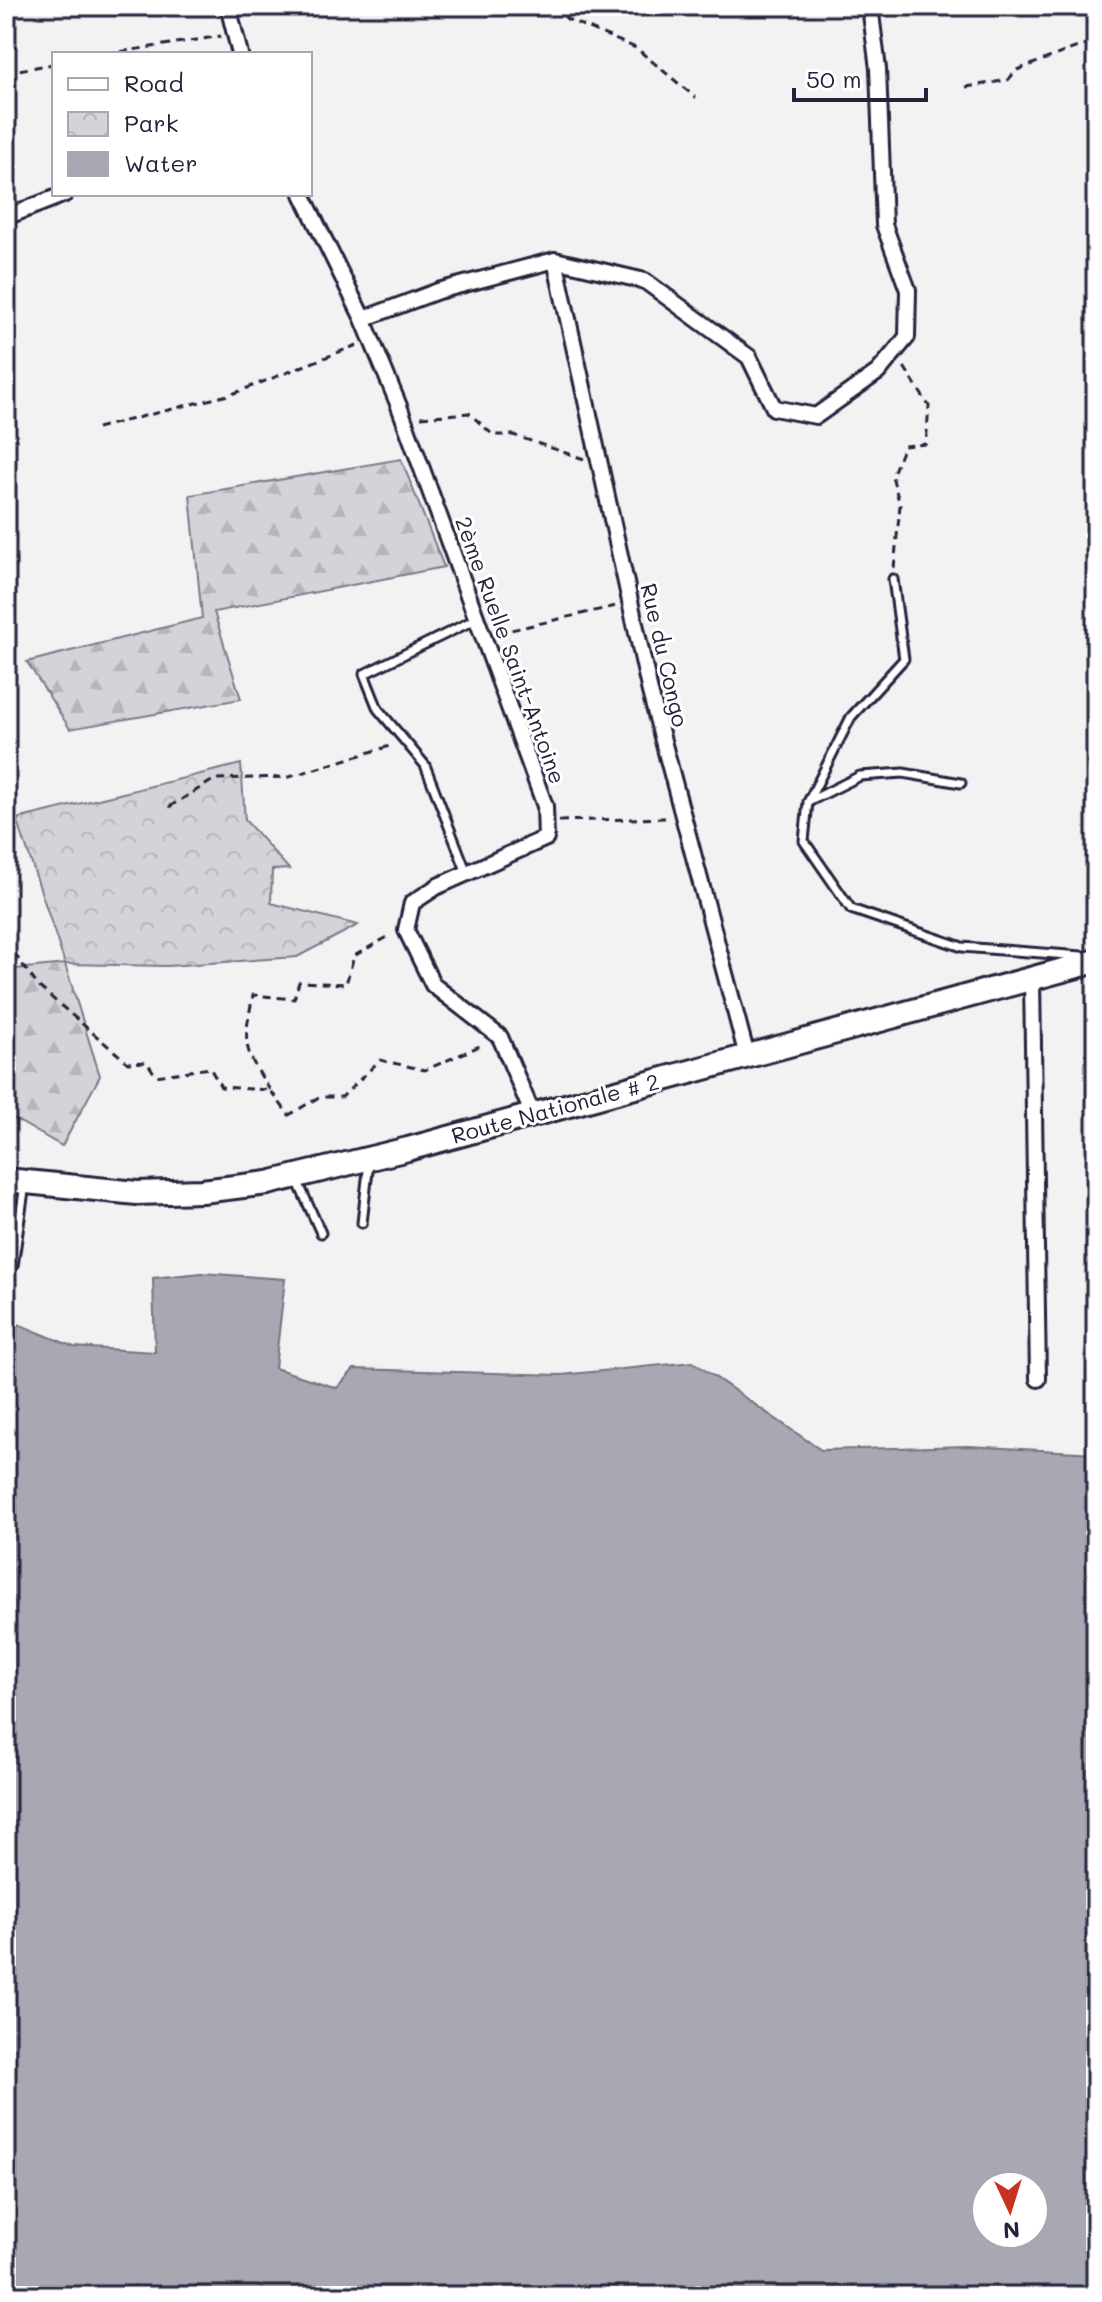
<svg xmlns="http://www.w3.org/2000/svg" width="1102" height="2302" font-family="Mali,sans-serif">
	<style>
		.forest { fill: url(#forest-firs); stroke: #7a7a8a; stroke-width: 2 }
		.park { fill: url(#park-crowns); stroke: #7a7a8a; stroke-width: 2 }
		.water { fill: #a8a8b2; stroke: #727282; stroke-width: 2; fill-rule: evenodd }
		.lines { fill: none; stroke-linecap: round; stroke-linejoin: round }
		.service-casing { stroke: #22223b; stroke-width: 13 }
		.minor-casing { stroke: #22223b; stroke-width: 20 }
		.primary-casing { stroke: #22223b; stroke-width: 28 }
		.path { stroke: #22223b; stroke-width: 3; stroke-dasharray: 8 6; stroke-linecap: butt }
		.service { stroke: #fff; stroke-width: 7 }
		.minor { stroke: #fff; stroke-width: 14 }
		.primary { stroke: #fff; stroke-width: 22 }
		.labels { text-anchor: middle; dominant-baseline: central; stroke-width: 6; stroke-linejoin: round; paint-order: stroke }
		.street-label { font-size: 22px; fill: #22223b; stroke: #fff }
	</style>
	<defs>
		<pattern id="forest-firs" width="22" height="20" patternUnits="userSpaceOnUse" patternTransform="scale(2)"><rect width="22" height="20" fill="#d3d3d8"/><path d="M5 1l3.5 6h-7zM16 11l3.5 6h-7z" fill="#b5b5ba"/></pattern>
		<pattern id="park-crowns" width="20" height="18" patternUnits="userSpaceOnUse" patternTransform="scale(2)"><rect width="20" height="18" fill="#d3d3d8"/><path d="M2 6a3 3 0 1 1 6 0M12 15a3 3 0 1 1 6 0" fill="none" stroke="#b5b5ba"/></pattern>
	</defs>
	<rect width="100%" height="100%" fill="#f2f2f3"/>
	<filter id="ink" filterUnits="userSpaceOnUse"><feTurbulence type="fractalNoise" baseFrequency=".0125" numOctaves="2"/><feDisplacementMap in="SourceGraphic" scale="16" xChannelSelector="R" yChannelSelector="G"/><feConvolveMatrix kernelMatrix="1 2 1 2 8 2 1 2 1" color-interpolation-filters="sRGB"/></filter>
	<g filter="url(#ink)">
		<!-- forest -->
		<path class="forest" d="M 401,459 L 444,567 L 214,612 L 241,699 L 70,729 L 27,662 L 202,618 L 190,495 Z
			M 65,964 L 100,1076 L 62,1146 L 6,1114 L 6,970 Z"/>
		<!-- park -->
		<path class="park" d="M 241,764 L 245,820 L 289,869 L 272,870 L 271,903 L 358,925 L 297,957 L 167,966 L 65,964 L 17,819 Z"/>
		<!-- water -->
		<path class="water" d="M 201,1273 L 285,1279 L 275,1368 L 337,1388 L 354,1369 L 561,1375 L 693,1362 L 821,1450 L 968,1446 L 1096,1453 L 1096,2296 L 6,2296 L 6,1319 L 74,1347 L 155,1352 L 153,1278 ZM 986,2186 L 1034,2186 L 1034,2234 L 986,2234 Z"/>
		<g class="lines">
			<!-- service casing -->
			<g class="service-casing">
				<path id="service" d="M 893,579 L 904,659 L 851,717 L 808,802 L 804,841 L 851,909 L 962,947 L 1082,956
					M 808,802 L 860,776 L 903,773 L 961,783
					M 467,873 L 425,765 L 378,709 L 364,674 L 476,619
					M 297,1180 L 321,1233
					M 362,1223 L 369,1162
					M 13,1266 L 25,1184"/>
			</g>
			<!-- minor casing -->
			<g class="minor-casing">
				<path id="minor" d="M 228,6 L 240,54
					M 302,194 L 363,319 L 399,406 L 545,806 L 546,838 L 438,886 L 412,903 L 406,930 L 433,985 L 500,1037 L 532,1113
					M 6,217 L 65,194
					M 555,260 L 650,692 L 747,1056
					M 363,319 L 438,291 L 555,260 L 645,281 L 749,357 L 774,408 L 816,416 L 878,372 L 907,337 L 908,290 L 884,225 L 878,69 L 870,6
					M 1032,979 L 1038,1379"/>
			</g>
			<!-- primary casing -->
			<g class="primary-casing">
				<path id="primary" d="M 6,1180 L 137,1193 L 202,1191 L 268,1183 L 408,1149 L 1096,961"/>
			</g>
			<!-- path -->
			<path class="path" d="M 436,6 L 441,15
				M 555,6 L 567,19 L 636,48 L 696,98
				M 107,54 L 221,36
				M 6,72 L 54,64
				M 966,87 L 1008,80 L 1017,70 L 1096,40
				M 421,417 L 469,413 L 493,435 L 513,435 L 584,459
				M 97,428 L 232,394 L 357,345
				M 894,568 L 900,505 L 892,476 L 904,446 L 926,444 L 929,406 L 903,365
				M 498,633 L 616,606
				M 169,807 L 215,779 L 289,777 L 393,745
				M 559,821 L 667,818
				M 6,942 L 38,986 L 128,1063 L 147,1062 L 156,1076 L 210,1068 L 221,1087 L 270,1090 L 289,1115 L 319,1097 L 342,1097 L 380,1060 L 425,1070 L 482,1045
				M 270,1090 C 242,1047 243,1045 253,995 L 294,999 L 299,982 L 346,984 L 354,956 L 391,935"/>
			<!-- service -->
			<use href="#service" class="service"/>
			<!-- minor -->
			<use href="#minor" class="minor"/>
			<!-- primary -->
			<use href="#primary" class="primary"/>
		</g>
	</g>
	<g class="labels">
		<!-- street labels -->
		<g class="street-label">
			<text transform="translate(511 650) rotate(70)">2ème Ruelle Saint-Antoine</text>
			<text transform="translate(665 655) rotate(77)">Rue du Congo</text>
			<text transform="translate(555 1108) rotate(-15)">Route Nationale # 2</text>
		</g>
	</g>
	<!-- margin -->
	<rect width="1102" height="2302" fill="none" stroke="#fff" stroke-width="32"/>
	<rect x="16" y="16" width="1070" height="2270" fill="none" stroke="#22223b" stroke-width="3" filter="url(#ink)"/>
	<!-- legend -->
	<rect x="52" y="52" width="260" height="144" fill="#ffffff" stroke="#a7a7b1" stroke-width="2"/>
	<rect x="68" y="78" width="40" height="12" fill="#ffffff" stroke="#a7a7b1" stroke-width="2"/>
	<text x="124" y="92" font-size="24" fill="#22223b">Road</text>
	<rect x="68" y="112" width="40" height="24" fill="url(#park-crowns)" stroke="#a7a7b1" stroke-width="2"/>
	<text x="124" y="132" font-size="24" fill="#22223b">Park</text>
	<rect x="68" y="152" width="40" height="24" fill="#a8a8b2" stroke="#a7a7b1" stroke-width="2"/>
	<text x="124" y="172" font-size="24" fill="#22223b">Water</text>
	<!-- north arrow -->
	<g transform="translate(1010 2210) rotate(176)"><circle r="38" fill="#ffffff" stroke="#a7a7b1" stroke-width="2"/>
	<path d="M0-6L14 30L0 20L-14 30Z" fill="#c8321e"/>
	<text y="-12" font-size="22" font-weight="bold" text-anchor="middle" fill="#22223b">N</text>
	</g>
	<!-- scale -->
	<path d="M794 88v12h132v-12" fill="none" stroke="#22223b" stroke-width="4"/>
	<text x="806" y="88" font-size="24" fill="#22223b" stroke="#ffffff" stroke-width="6" paint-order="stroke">50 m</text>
</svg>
